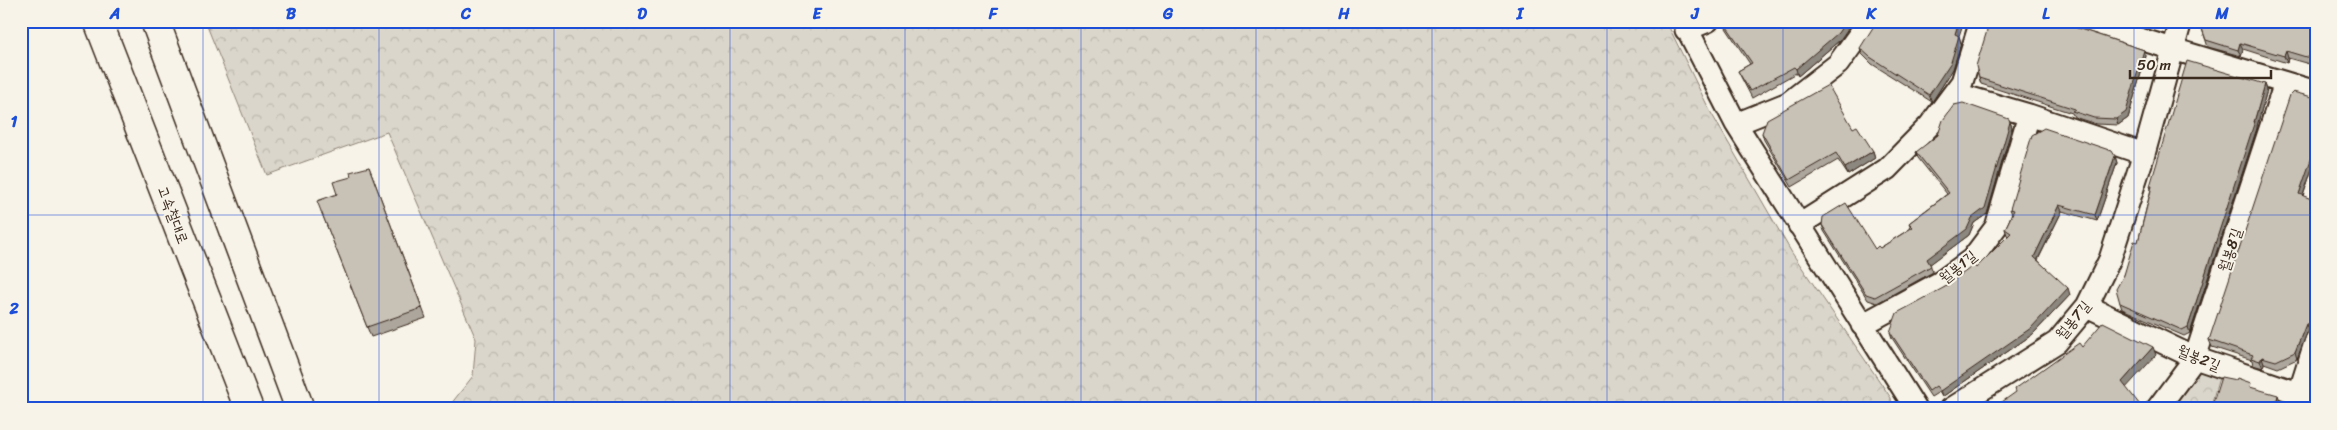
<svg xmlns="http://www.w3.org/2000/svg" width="2337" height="430" font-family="Sriracha,'Poor Story',sans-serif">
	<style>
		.forest { fill: url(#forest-crowns); stroke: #8b8074 }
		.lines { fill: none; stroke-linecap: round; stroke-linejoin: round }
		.minor-casing { stroke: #3b2a1e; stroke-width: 25 }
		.secondary-casing { stroke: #3b2a1e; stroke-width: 31 }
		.minor { stroke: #f7f3e8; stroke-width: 21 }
		.secondary { stroke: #f7f3e8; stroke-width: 28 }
		.wall { fill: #aca69d; stroke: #3b2a1e }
		.shaded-wall { fill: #8c877f; stroke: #3b2a1e }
		.building { fill: #c8c1b6; stroke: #3b2a1e }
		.grid { fill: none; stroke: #1d4ed8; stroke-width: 1; stroke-opacity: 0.55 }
		.labels { text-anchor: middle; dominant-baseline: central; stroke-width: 4; stroke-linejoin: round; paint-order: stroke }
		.street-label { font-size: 15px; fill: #3b2a1e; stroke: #f7f3e8 }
		.neatline { fill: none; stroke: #1d4ed8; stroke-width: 2 }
		.grid-label { font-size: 16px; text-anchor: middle; font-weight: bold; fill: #1d4ed8 }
	</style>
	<defs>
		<pattern id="forest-crowns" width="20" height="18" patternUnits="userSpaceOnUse" patternTransform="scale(1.25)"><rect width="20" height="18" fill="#dbd6cb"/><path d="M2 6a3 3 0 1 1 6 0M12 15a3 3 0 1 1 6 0" fill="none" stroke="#bdb8ae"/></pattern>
	</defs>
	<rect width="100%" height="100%" fill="#f7f3e8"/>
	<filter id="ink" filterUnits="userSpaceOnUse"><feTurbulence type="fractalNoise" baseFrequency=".02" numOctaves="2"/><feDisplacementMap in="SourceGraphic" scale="10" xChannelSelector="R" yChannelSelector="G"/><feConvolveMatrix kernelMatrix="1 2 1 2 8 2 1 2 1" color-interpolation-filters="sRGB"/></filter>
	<g filter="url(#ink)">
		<!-- forest -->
		<path class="forest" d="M 205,21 L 1666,21 L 1710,111 L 1792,253 L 1891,398 L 1892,409 L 447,409 L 473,376 L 476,339 L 387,132 L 267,175 Z
			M 2195,365 L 2220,374 L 2210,409 L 2163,409 Z"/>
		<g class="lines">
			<!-- minor casing -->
			<g class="minor-casing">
				<path id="minor" d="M 1683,21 L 1736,124 L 1916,409
					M 2080,21 L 2316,92
					M 1686,30 L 1708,21
					M 1954,93 L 2029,115 L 2144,154
					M 1736,124 L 1788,103 L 1838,64 L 1869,21
					M 1799,225 L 1887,169 L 1930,125 L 1962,82 L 1981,21
					M 2087,306 L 2195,358 L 2316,399
					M 1862,325 L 1939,283 L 1972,259 L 1996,227 L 2029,115
					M 1951,409 L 2057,342 L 2087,306 L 2110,259 L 2144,154 L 2181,21
					M 2157,409 L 2195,358 L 2285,83
					M 2294,409 L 2316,340"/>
			</g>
			<!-- secondary casing -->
			<g class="secondary-casing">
				<path id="secondary" d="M 98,21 L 249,409
					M 155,21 L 300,409"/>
			</g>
			<!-- minor -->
			<use href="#minor" class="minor"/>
			<!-- secondary -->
			<use href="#secondary" class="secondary"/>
		</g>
		<!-- wall -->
		<path class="wall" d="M 1723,21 L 1840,40 L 1798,76 L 1796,73 L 1752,98 L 1741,77 L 1738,71 L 1750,64 L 1726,28 Z
			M 2124,21 L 2156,21 L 2155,26 L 2148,24 L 2147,28 Z
			M 2316,21 L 2316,66 L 2288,58 L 2287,63 L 2243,49 L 2241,56 L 2208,47 L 2200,23 Z
			M 2074,27 L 2144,50 L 2146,56 L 2128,118 L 2118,125 L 2096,124 L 2074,117 L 2072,113 L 1981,84 L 1979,78 Z
			M 1959,36 L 1961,43 L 1953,69 L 1932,102 L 1872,64 L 1862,54 L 1860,48 Z
			M 2265,84 L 2267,90 L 2257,126 L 2257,128 L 2190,333 L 2184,336 L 2122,309 L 2120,303 L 2124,275 L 2138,242 L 2151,189 L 2150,186 Z
			M 2316,98 L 2316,157 L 2303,196 L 2316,201 L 2316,329 L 2308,330 L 2297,359 L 2278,368 L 2264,363 L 2263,368 L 2253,365 L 2252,360 L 2212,347 L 2209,340 Z
			M 2010,122 L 2012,127 L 1987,214 L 1974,223 L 1969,235 L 1930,264 L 1933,272 L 1877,303 L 1868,300 L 1824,231 L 1822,225 L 1875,249 L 1880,248 L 1911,228 L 1909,223 L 1947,194 L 1918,158 L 1916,152 Z
			M 1853,128 L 1873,151 L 1875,158 L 1848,175 L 1838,160 L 1792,187 L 1764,140 L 1762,133 Z
			M 2115,156 L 2117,163 L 2097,221 L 2062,211 L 2038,260 L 2070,295 L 2033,334 L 1942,397 L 1939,392 L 1931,397 L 1892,338 L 1890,332 L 1945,287 L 1976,268 L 2008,236 L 2007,235 L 2005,229 L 2012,214 L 2010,209 Z
			M 369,167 L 426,318 L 371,337 L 321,211 L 337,194 L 351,177 Z
			M 2316,368 L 2316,386 L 2315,385 L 2312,379 Z"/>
		<!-- shaded-wall -->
		<path class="shaded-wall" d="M 1846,21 L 1853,21 L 1840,40 L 1798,76 L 1796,69 Z
			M 1959,21 L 1964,21 L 1959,36 L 1961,43 L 1953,69 L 1932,102 L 1929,95 L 1955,34 Z
			M 2145,21 L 2147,21 L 2148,24 L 2147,28 Z
			M 2240,43 L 2243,49 L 2241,56 L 2238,50 Z
			M 2144,50 L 2146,56 L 2128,118 L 2118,125 L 2116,119 Z
			M 2286,51 L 2288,58 L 2287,63 L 2284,56 Z
			M 2265,84 L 2267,90 L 2257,126 L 2257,128 L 2190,333 L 2188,327 L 2254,122 Z
			M 2010,122 L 2012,127 L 1987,214 L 1974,223 L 1969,235 L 1929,265 L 1927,259 Z
			M 2315,144 L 2316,157 L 2301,201 L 2299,194 Z
			M 1873,151 L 1875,158 L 1848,175 L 1845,168 Z
			M 2115,156 L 2117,163 L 2097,221 L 2095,215 Z
			M 2059,205 L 2062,211 L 2036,263 L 2034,257 Z
			M 2068,288 L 2070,295 L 2033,334 L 1942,397 L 1940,391 Z
			M 2306,324 L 2308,330 L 2297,359 L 2295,352 Z
			M 2153,347 L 2156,355 L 2124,390 L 2122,382 Z
			M 2262,357 L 2264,363 L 2263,368 L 2260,361 Z
			M 2278,395 L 2281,403 L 2280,409 L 2275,409 Z
			M 2140,405 L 2141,409 L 2134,409 Z"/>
		<!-- building -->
		<path class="building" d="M 1723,21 L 1846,21 L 1838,33 L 1796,69 L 1794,67 L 1750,91 L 1738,71 L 1752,63 Z
			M 1877,21 L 1959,21 L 1955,34 L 1959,36 L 1951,62 L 1929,95 L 1870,57 L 1860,48 Z
			M 1990,21 L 2068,21 L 2074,27 L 2144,50 L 2126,112 L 2116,119 L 2094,118 L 2072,111 L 2075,109 L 1979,78 L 1976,66 Z
			M 2200,21 L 2316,21 L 2316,60 L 2286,51 L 2284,56 L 2240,43 L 2238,50 L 2206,40 L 2200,23 Z
			M 2187,61 L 2265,84 L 2254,122 L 2255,121 L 2188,327 L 2182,330 L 2120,303 L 2116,289 L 2124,275 L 2134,241 L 2138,242 L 2152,186 L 2150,186 Z
			M 1828,85 L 1853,128 L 1857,126 L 1873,151 L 1845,168 L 1836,153 L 1789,180 L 1762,133 L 1767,119 Z
			M 2293,92 L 2316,98 L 2316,145 L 2299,194 L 2316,201 L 2316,322 L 2306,324 L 2295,352 L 2276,361 L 2262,357 L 2260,361 L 2251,358 L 2253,355 L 2209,340 L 2290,95 Z
			M 1963,103 L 2009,119 L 2010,122 L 1985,208 L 1972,218 L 1967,229 L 1927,259 L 1931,266 L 1875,297 L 1866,294 L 1822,225 L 1823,217 L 1846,203 L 1875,249 L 1878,246 L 1880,248 L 1913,227 L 1909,223 L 1949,193 L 1916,152 L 1938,135 L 1943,120 L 1954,105 Z
			M 2044,128 L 2112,151 L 2115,156 L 2095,215 L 2059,205 L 2034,257 L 2068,288 L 2031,328 L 1940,391 L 1936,386 L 1929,391 L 1890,332 L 1897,313 L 1945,287 L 1974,265 L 1976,268 L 2011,233 L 2005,229 L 2014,210 L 2010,209 L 2032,135 Z
			M 369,167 L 422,308 L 367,327 L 317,201 L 337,194 L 333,182 L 351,177 L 350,172 Z
			M 2103,322 L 2153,347 L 2122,382 L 2140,405 L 2134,409 L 1992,409 L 2016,392 L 2015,389 L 2079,343 L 2082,347 Z
			M 2316,368 L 2316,381 L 2312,379 Z
			M 2221,377 L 2236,380 L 2237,378 L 2251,383 L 2250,387 L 2278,395 L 2275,409 L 2211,409 Z
			M 2316,403 L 2316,409 L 2309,409 L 2311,405 Z"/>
	</g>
	<!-- grid -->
	<path class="grid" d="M 203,21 L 203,409M 379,21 L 379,409M 554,21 L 554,409M 730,21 L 730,409M 905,21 L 905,409M 1081,21 L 1081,409M 1256,21 L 1256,409M 1432,21 L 1432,409M 1607,21 L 1607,409M 1783,21 L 1783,409M 1958,21 L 1958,409M 2134,21 L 2134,409M 21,215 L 2316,215"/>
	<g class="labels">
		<!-- street labels -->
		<g class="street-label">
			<text transform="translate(173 215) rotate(69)">고속철대로</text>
			<text transform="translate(2230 250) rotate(-72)">월봉8길</text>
			<text transform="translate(1958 267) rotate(-39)">월봉1길</text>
			<text transform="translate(2073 320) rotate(-51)">월봉7길</text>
			<text transform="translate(2199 358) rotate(22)">월봉2길</text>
		</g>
	</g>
	<!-- margin -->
	<rect width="2337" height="430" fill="none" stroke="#f7f3e8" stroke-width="55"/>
	<!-- scale -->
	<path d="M2130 70v8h141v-8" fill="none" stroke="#3b2a1e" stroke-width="2.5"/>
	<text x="2137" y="70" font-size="15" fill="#3b2a1e" stroke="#f7f3e8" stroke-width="4" paint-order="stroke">50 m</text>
	<rect x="28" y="28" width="2282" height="374" class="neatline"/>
	<g class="grid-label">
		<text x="115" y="19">A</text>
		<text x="291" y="19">B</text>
		<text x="466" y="19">C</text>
		<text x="642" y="19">D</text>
		<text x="817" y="19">E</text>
		<text x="993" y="19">F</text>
		<text x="1168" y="19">G</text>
		<text x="1344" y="19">H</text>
		<text x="1520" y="19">I</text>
		<text x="1695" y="19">J</text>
		<text x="1871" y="19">K</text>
		<text x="2046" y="19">L</text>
		<text x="2222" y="19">M</text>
		<text x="14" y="127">1</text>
		<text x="14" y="314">2</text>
	</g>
</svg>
